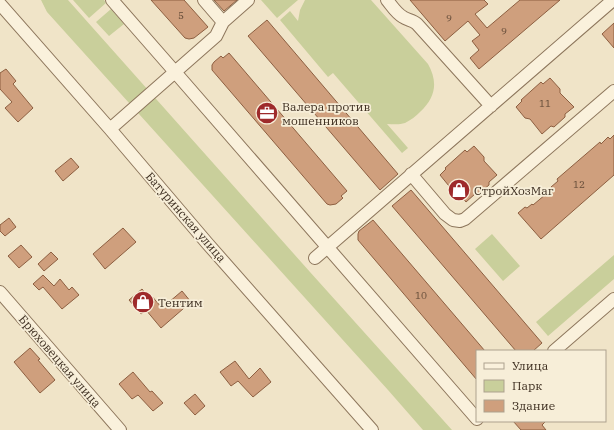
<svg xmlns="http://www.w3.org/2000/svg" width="614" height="430" font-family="'IBM Plex Serif',serif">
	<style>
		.green { fill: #c9cf9b }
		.building { fill: #cf9f7d; stroke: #8d5f41 }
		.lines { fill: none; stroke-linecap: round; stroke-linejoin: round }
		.minor-casing { stroke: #8d765c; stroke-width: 14 }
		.minor { stroke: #faf1dc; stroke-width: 12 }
		.labels { text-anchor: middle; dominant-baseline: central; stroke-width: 3.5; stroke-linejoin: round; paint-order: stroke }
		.number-label { font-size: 10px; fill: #624a37 }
		.poi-label { font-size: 12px; fill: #3d2e20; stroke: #f7eed8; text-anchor: start }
		.street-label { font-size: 12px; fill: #3d2e20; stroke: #f7eed8 }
	</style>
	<rect width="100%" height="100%" fill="#f0e4c8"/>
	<!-- green -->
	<path class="green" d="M 41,0 L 68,0 L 310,272 L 452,430 L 423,430 L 388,390 L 47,12 Z
		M 73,0 L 104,0 L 106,3 L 89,18 Z
		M 261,0 L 298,0 L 277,18 Z
		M 305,0 L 371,0 L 428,64 C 438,82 436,97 420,112 C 416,116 411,120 405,123 C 399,125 393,124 387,124 L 408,148 L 402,153 L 333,73 L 328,77 L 280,20 L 290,11 L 298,21 L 300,10 Z
		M 111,9 L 124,24 L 109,36 L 96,22 Z
		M 492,234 L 520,266 L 503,281 L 475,249 Z
		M 614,255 L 614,279 L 548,336 L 536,322 Z"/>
	<!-- building -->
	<path class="building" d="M 151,0 L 184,0 L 208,27 L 194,38 L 189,39 L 185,38 Z
		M 214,0 L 237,0 L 224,11 Z
		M 410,0 L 484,0 L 488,4 L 475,14 L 487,28 L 520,0 L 560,0 L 479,69 L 470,58 L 479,50 L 472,41 L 480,35 L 468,21 L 445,41 Z
		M 267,20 L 398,174 L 380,190 L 248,36 Z
		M 614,23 L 614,48 L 602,34 Z
		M 229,53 L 347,191 L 341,196 L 343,198 L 336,204 L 330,205 L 327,204 L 212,70 L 212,65 L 214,62 L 221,56 L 223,58 Z
		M 6,69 L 16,81 L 13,84 L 33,108 L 18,122 L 5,108 L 12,102 L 0,89 L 0,73 Z
		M 550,78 L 560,89 L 560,93 L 574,107 L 565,114 L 565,117 L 554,127 L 551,126 L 542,134 L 530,119 L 525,118 L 516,107 L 522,101 L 521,100 L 541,82 L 543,84 Z
		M 614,135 L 614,175 L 541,239 L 518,213 L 525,207 L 527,208 L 532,204 L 533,205 L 552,189 L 551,187 L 558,181 L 557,179 L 600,142 L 601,144 L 608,137 L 610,139 Z
		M 474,146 L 484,157 L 484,161 L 497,175 L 489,182 L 489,185 L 477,195 L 475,194 L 466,202 L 454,187 L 449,186 L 440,175 L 446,169 L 445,168 L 465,150 L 467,152 Z
		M 71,158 L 79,167 L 63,181 L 55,171 Z
		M 411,190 L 542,343 L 533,351 L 516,351 L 392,206 Z
		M 9,218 L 16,227 L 5,236 L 0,231 L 0,225 Z
		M 373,220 L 485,351 L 477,351 L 477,380 L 358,240 L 358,234 L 359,231 Z
		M 123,228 L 136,242 L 105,269 L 93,254 Z
		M 21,245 L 32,257 L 19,268 L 8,256 Z
		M 51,252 L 58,259 L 44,271 L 38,264 Z
		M 43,275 L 54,286 L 60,279 L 69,290 L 72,287 L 79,295 L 62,309 L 43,287 L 39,290 L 33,284 Z
		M 142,289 L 148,296 L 150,294 L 162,308 L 182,291 L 191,302 L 161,328 L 146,310 L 141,314 L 129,300 Z
		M 30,348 L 40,359 L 38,360 L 55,380 L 40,393 L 14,362 Z
		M 235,361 L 249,379 L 260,368 L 271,382 L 253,397 L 238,381 L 231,386 L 220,372 Z
		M 133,372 L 150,392 L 152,391 L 163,403 L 153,411 L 138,395 L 132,399 L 119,384 Z
		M 195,394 L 205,406 L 195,415 L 184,403 Z
		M 513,421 L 546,421 L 542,425 L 546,430 L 521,430 Z"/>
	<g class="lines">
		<!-- minor casing -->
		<g class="minor-casing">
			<path id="minor" d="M 112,0 L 175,72 L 216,36 L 223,22 L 248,0
				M 204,0 L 223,22
				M 387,0 C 392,6 396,13 403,17 C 407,20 413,20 417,24 L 491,106
				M 0,4 L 110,129 L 207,243 L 372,430
				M 110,129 L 175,72 L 477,419
				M 411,174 L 445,214 L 453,220 L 460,221 L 465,219 L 614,91
				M 315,258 L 613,0
				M 0,292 L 120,430
				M 554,351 L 614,299"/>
		</g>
		<!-- minor -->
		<use href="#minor" class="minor"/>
	</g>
	<!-- icons -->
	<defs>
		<g id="office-disc" transform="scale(1.15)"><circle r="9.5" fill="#9e2a2b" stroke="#f7eed8"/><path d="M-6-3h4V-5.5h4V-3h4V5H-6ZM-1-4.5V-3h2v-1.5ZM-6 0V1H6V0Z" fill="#fff"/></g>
		<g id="shop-disc" transform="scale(1.15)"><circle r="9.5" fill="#9e2a2b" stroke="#f7eed8"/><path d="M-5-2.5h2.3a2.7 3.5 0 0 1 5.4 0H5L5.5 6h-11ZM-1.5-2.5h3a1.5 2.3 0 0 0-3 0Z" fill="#fff"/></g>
	</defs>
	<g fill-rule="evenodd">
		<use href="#office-disc" x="267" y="113"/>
		<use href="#shop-disc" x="459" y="190"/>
		<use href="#shop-disc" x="143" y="302"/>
	</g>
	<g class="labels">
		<!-- number labels -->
		<g class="number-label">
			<text x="181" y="15">5</text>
			<text x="449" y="18">9</text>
			<text x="504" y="31">9</text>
			<text x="545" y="103">11</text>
			<text x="579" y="184">12</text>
			<text x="421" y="295">10</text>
		</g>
		<!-- poi labels -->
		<g class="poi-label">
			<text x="282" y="106">Валера против<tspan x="282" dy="14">мошенников</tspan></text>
			<text x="474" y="190">СтройХозМаг</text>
			<text x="158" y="302">Тентим</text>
		</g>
		<!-- street labels -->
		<g class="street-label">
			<text transform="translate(186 217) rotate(49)">Батуринская улица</text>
			<text transform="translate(60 361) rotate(49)">Брюховецкая улица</text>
		</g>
	</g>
	<!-- legend -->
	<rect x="476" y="350" width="130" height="72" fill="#f7eed8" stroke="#ada18e"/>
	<rect x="484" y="363" width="20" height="6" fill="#faf1dc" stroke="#ada18e"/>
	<text x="512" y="370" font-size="12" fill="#3d2e20">Улица</text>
	<rect x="484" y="380" width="20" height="12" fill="#c9cf9b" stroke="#ada18e"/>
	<text x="512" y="390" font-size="12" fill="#3d2e20">Парк</text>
	<rect x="484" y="400" width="20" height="12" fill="#cf9f7d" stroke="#ada18e"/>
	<text x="512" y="410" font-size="12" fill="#3d2e20">Здание</text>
</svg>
